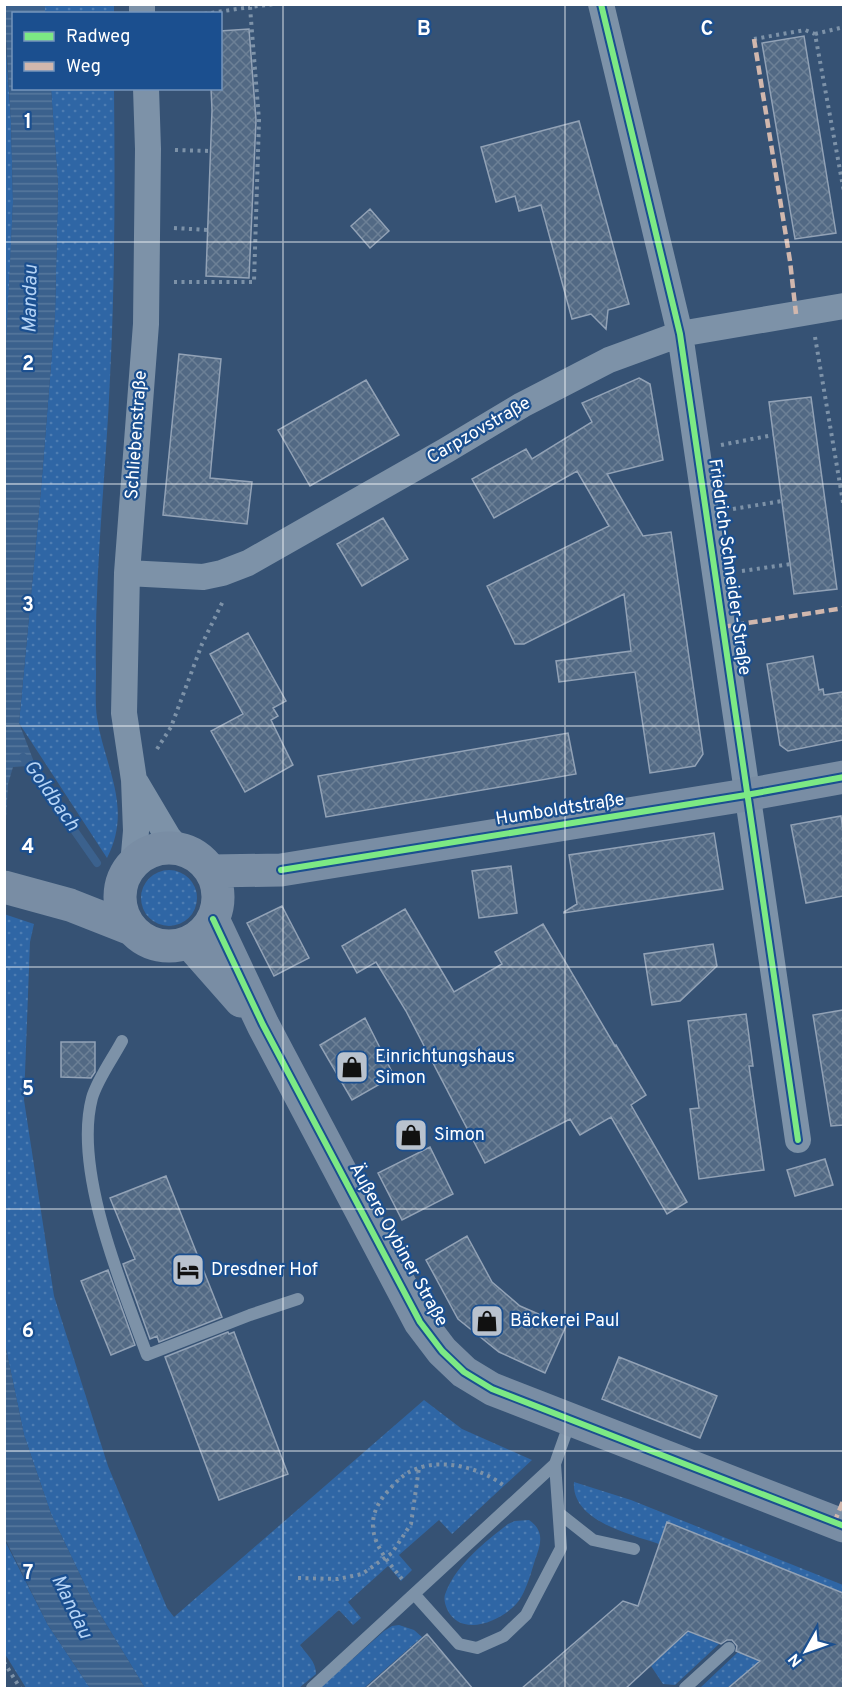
<svg xmlns="http://www.w3.org/2000/svg" width="848" height="1693" font-family="Overpass,sans-serif">
	<style>
		.grass { fill: url(#grass-dots) }
		.water { fill: url(#water-rules) }
		.lines { fill: none; stroke-linecap: round; stroke-linejoin: round }
		.stream { stroke: #3b618d; stroke-width: 8 }
		.building { fill: url(#building-cross-hatch); stroke: #92a2b6; stroke-width: 1.5 }
		.path { stroke: #7d92a8; stroke-width: 4; stroke-dasharray: 3 4.5; stroke-linecap: butt }
		.lane { stroke: #7d92a8; stroke-width: 12 }
		.street { stroke: #7d92a8; stroke-width: 26 }
		.secondary { stroke: #798da4; stroke-width: 33 }
		.quiet { stroke: #d1b7ad; stroke-width: 4.5; stroke-dasharray: 9 4.5; stroke-linecap: butt }
		.cycleway-casing { stroke: #1b4f8f; stroke-width: 10 }
		.cycleway { stroke: #7ce984; stroke-width: 6 }
		.grid { fill: none; stroke: #fff; stroke-width: 1.5; stroke-opacity: 0.55 }
		.labels { text-anchor: middle; dominant-baseline: central; stroke-width: 4.5; stroke-linejoin: round; paint-order: stroke }
		.street-label { font-size: 18px; fill: #fff; stroke: #1b4f8f }
		.poi-label { font-size: 18px; fill: #fff; stroke: #1b4f8f; text-anchor: start }
		.water-label { font-size: 20px; font-style: italic; fill: #b5d3f5; stroke: #1b4f8f }
		.grid-label { font-size: 20px; text-anchor: middle; font-weight: bold; fill: #fff; stroke: #1b4f8f; stroke-width: 4.5; stroke-linejoin: round; paint-order: stroke }
	</style>
	<defs>
		<pattern id="grass-dots" width="8" height="8" patternUnits="userSpaceOnUse" patternTransform="scale(1.5)"><rect width="8" height="8" fill="#2f66a5"/><path d="M2 2h.1M6 6h.1" fill="none" stroke="#4e7db2" stroke-width="1.8" stroke-linecap="round"/></pattern>
		<pattern id="water-rules" width="6" height="5" patternUnits="userSpaceOnUse" patternTransform="scale(1.5)"><rect width="6" height="5" fill="#3b618d"/><path d="M0 2.5h6" fill="none" stroke="#58799e"/></pattern>
		<pattern id="building-cross-hatch" width="8" height="8" patternUnits="userSpaceOnUse" patternTransform="scale(1.5)"><rect width="8" height="8" fill="#526984"/><path d="M0 0l8 8M0 8l8-8" fill="none" stroke="#6c8096"/></pattern>
	</defs>
	<rect width="100%" height="100%" fill="#365274"/>
	<!-- grass -->
	<path class="grass" d="M 45,5 L 114,5 L 114,13 L 45,13 Z
		M 4,20 L 11,121 L 13,202 L 5,385 Z
		M 51,89 L 114,89 C 115,185 115,282 110,378 C 106,476 94,574 96,673 C 96,687 95,703 97,718 C 105,768 133,808 107,858 L 19,723 L 41,489 L 55,315 L 58,185 Z
		M141 898a28 28 0 1 1 56 0a28 28 0 1 1-56 0Z
		M 4,914 L 34,924 L 30,942 L 24,1100 L 54,1296 L 108,1466 L 167,1608 L 174,1617 L 424,1400 L 462,1429 L 532,1460 L 452,1534 L 439,1520 L 399,1555 L 412,1570 L 401,1581 L 388,1566 L 348,1602 L 361,1618 L 353,1625 L 339,1610 L 300,1645 C 307,1655 316,1661 316,1674 L 299,1688 L 145,1688 L 95,1606 L 51,1514 L 24,1435 L 5,1344 Z
		M 574,1482 L 631,1500 L 843,1585 L 843,1593 L 667,1522 L 659,1544 C 630,1534 571,1521 574,1482 Z
		M 529,1520 C 545,1531 541,1544 535,1560 C 531,1573 527,1588 520,1599 C 506,1620 461,1640 447,1609 C 445,1604 443,1598 446,1592 C 457,1564 485,1542 508,1524 L 515,1521 Z
		M 4,1539 L 48,1625 L 90,1688 L 26,1688 L 5,1654 Z
		M 399,1625 L 414,1630 L 422,1637 L 364,1688 L 320,1688 L 384,1631 L 392,1626 Z
		M 688,1631 L 719,1644 L 675,1685 L 663,1684 L 651,1666 Z
		M 738,1652 L 760,1661 L 727,1688 L 700,1688 Z"/>
	<!-- water -->
	<path class="water" d="M 45,5 L 45,13 L 14,14 L 14,88 L 51,89 L 58,185 L 55,315 L 41,489 L 19,723 L 34,762 L 28,766 L 13,767 L 8,784 L 5,839 L 4,385 L 13,202 L 11,121 L 4,5 Z
		M 5,1344 L 24,1435 L 51,1514 L 95,1606 L 145,1688 L 90,1688 L 48,1625 L 5,1539 Z"/>
	<g class="lines">
		<!-- stream -->
		<path class="stream" d="M 23,757 L 97,863"/>
	</g>
	<!-- building -->
	<path class="building" d="M 249,29 L 256,120 L 249,278 L 206,276 L 212,110 L 211,88 L 220,88 L 220,31 Z
		M 804,36 L 836,233 L 795,239 L 762,43 Z
		M 579,121 L 629,304 L 608,310 L 606,329 L 591,314 L 572,319 L 541,205 L 519,211 L 515,196 L 496,202 L 481,147 Z
		M 370,209 L 389,231 L 370,248 L 351,226 Z
		M 179,354 L 221,359 L 210,478 L 252,482 L 247,524 L 163,515 Z
		M 639,378 L 650,384 L 663,460 L 607,474 L 643,536 L 671,532 L 703,754 L 695,766 L 650,773 L 635,672 L 559,682 L 556,661 L 631,651 L 624,594 L 524,644 L 515,644 L 487,586 L 609,526 L 577,471 L 494,518 L 472,479 L 526,449 L 532,459 L 592,422 L 582,403 Z
		M 366,380 L 399,435 L 310,486 L 278,430 Z
		M 811,397 L 837,589 L 794,594 L 769,402 Z
		M 383,518 L 408,559 L 362,586 L 337,544 Z
		M 248,633 L 286,701 L 273,708 L 278,716 L 271,720 L 293,765 L 245,792 L 211,731 L 243,714 L 210,654 Z
		M 813,656 L 819,690 L 823,689 L 824,695 L 843,692 L 843,740 L 788,751 L 780,745 L 767,664 Z
		M 568,733 L 576,774 L 326,817 L 318,776 Z
		M 841,816 L 843,831 L 843,896 L 806,903 L 791,825 Z
		M 714,833 L 723,889 L 564,913 L 564,912 L 577,904 L 569,855 Z
		M 511,866 L 517,913 L 479,918 L 472,871 Z
		M 282,906 L 309,958 L 274,976 L 247,923 Z
		M 405,909 L 454,992 L 502,964 L 495,952 L 543,924 L 615,1046 L 616,1045 L 646,1095 L 631,1105 L 687,1202 L 667,1214 L 611,1117 L 580,1135 L 570,1119 L 485,1163 L 406,1011 L 376,962 L 357,973 L 342,946 Z
		M 713,944 L 717,966 L 680,1001 L 652,1005 L 644,954 Z
		M 843,1010 L 843,1125 L 831,1126 L 813,1015 Z
		M 746,1014 L 753,1066 L 749,1066 L 764,1170 L 699,1179 L 690,1109 L 699,1108 L 688,1021 Z
		M 365,1018 L 394,1076 L 352,1100 L 320,1045 Z
		M 61,1042 L 95,1042 L 95,1072 L 91,1078 L 61,1077 Z
		M 430,1147 L 453,1194 L 402,1220 L 378,1173 Z
		M 825,1159 L 833,1185 L 795,1196 L 787,1170 Z
		M 166,1176 L 222,1317 L 159,1342 L 157,1336 L 150,1339 L 123,1264 L 135,1259 L 110,1198 Z
		M 467,1236 L 492,1282 L 520,1306 L 566,1326 L 545,1373 L 499,1352 L 458,1319 L 426,1260 Z
		M 108,1270 L 135,1345 L 111,1355 L 81,1281 Z
		M 228,1332 L 229,1334 L 234,1332 L 288,1474 L 219,1500 L 165,1357 Z
		M 619,1357 L 717,1396 L 700,1438 L 602,1399 Z
		M 667,1522 L 843,1593 L 843,1689 L 727,1689 L 760,1661 L 736,1651 L 737,1646 L 732,1640 L 727,1640 L 721,1644 L 688,1631 L 625,1689 L 521,1689 L 623,1601 L 638,1606 Z
		M 427,1634 L 473,1689 L 365,1689 Z"/>
	<g class="lines">
		<!-- path -->
		<path class="path" d="M 204,14 L 250,7
			M 815,34 L 844,27
			M 754,39 L 805,30 L 815,34 L 844,192
			M 175,150 L 211,151
			M 174,228 L 208,230
			M 174,282 L 254,282 L 259,120 L 250,7 L 275,4
			M 815,337 L 844,508
			M 721,445 L 773,435
			M 733,509 L 782,501
			M 742,571 L 791,564
			M 157,749 L 171,727 L 202,644 L 223,601
			M 298,1578 L 338,1579 L 362,1574 L 392,1553 L 411,1524 L 419,1468
			M 402,1579 C 390,1564 375,1548 373,1528 C 372,1514 378,1502 388,1491 C 396,1482 404,1473 416,1469 C 442,1458 481,1468 503,1485
			M 4,1662 L 20,1688"/>
		<!-- lane -->
		<path class="lane" d="M 122,1041 C 113,1058 97,1080 92,1098 C 73,1170 122,1286 147,1355 L 250,1315 L 298,1299
			M 560,1514 L 593,1540 L 634,1549
			M 415,1595 L 459,1644 L 477,1648 L 504,1636 L 526,1615 L 561,1548 L 555,1464 L 570,1422
			M 312,1688 L 555,1464
			M 685,1688 L 729,1648"/>
		<!-- street -->
		<path class="street" d="M 142,4 L 142,14
			M 601,4 L 680,334 L 798,1140
			M 127,573 L 203,577 L 222,573 L 248,563 L 445,451 L 522,405 L 609,360 L 680,334 L 844,306
			M 136,783 L 168,837 L 179,850
			M 133,865 L 136,831 L 134,780 L 124,713 L 127,573 L 146,324 L 148,149 L 146,88"/>
		<!-- secondary -->
		<path class="secondary" d="M120 897a49 49 0 1 1 98 0a49 49 0 1 1-98 0Z
			M 211,871 L 281,870 L 746,795 L 844,777
			M 4,887 L 70,905 L 131,929
			M 213,919 L 263,1025 L 420,1322 L 442,1351 L 464,1372 L 492,1389 L 844,1526
			M 189,942 L 241,1001"/>
		<!-- quiet -->
		<path class="quiet" d="M 754,39 L 790,261 L 796,314
			M 722,627 L 844,608
			M 834,1523 L 844,1499"/>
		<!-- cycleway casing -->
		<g class="cycleway-casing">
			<path id="cycleway" d="M 601,4 L 680,334 L 798,1140
				M 281,870 L 746,795 L 844,777
				M 213,919 L 263,1025 L 420,1322 L 442,1351 L 464,1372 L 492,1389 L 844,1526"/>
		</g>
		<!-- cycleway -->
		<use href="#cycleway" class="cycleway"/>
	</g>
	<!-- grid -->
	<path class="grid" d="M 283,4 L 283,1688M 565,4 L 565,1688M 4,242 L 844,242M 4,484 L 844,484M 4,726 L 844,726M 4,967 L 844,967M 4,1209 L 844,1209M 4,1451 L 844,1451"/>
	<!-- icons -->
	<defs>
		<g id="shop-square" transform="scale(1.725)"><rect x="-9" y="-9" width="18" height="18" rx="4" fill="#b9c2ce" stroke="#1b4f8f"/><path d="M-5-2.5h2.3a2.7 3.5 0 0 1 5.4 0H5L5.5 6h-11ZM-1.5-2.5h3a1.5 2.3 0 0 0-3 0Z" fill="#111"/></g>
		<g id="hotel-square" transform="scale(1.725)"><rect x="-9" y="-9" width="18" height="18" rx="4" fill="#b9c2ce" stroke="#1b4f8f"/><path d="M-6-4.5h1.5V1H6V5H4.5V3h-9V5H-6ZM-4 0a1.8 1.8 0 1 1 3.6 0ZM.5 0V-2.5h3Q6-2.5 6 0Z" fill="#111"/></g>
	</defs>
	<g fill-rule="evenodd">
		<use href="#shop-square" x="352" y="1067"/>
		<use href="#shop-square" x="411" y="1135"/>
		<use href="#hotel-square" x="188" y="1270"/>
		<use href="#shop-square" x="487" y="1321"/>
	</g>
	<g class="labels">
		<!-- street labels -->
		<g class="street-label">
			<text transform="translate(479 431) rotate(-30)">Carpzovstraße</text>
			<text transform="translate(137 435) rotate(-86)">Schliebenstraße</text>
			<text transform="translate(729 567) rotate(82)">Friedrich-Schneider-Straße</text>
			<text transform="translate(560 810) rotate(-9)">Humboldtstraße</text>
			<text transform="translate(398 1245) rotate(61)">Äußere Oybiner Straße</text>
		</g>
		<!-- poi labels -->
		<g class="poi-label">
			<text x="375" y="1057">Einrichtungshaus<tspan x="375" dy="21">Simon</tspan></text>
			<text x="434" y="1135">Simon</text>
			<text x="211" y="1270">Dresdner Hof</text>
			<text x="510" y="1321">Bäckerei Paul</text>
		</g>
		<!-- water labels -->
		<g class="water-label">
			<text transform="translate(31 299) rotate(-89)">Mandau</text>
			<text transform="translate(51 796) rotate(55)">Goldbach</text>
			<text transform="translate(71 1607) rotate(64)">Mandau</text>
		</g>
	</g>
	<g class="grid-label">
		<text x="424" y="35">B</text>
		<text x="707" y="35">C</text>
		<text x="28" y="128">1</text>
		<text x="28" y="370">2</text>
		<text x="28" y="611">3</text>
		<text x="28" y="853">4</text>
		<text x="28" y="1095">5</text>
		<text x="28" y="1337">6</text>
		<text x="28" y="1579">7</text>
	</g>
	<!-- border -->
	<rect width="848" height="1693" fill="none" stroke="#ffffff" stroke-width="12"/>
	<!-- legend -->
	<rect x="12" y="12" width="210" height="78" fill="#1b4f8f" stroke="#7695bc" stroke-width="1.5"/>
	<rect x="24" y="32" width="30" height="9" fill="#7ce984" stroke="#7695bc" stroke-width="1.5"/>
	<text x="66" y="42" font-size="18" fill="#ffffff">Radweg</text>
	<rect x="24" y="62" width="30" height="9" fill="#d1b7ad" stroke="#7695bc" stroke-width="1.5"/>
	<text x="66" y="72" font-size="18" fill="#ffffff">Weg</text>
	<!-- north arrow -->
	<g transform="translate(806 1651) rotate(230)" stroke="#1b4f8f" stroke-width="4.5" paint-order="stroke">
	<path d="M0-4.5L10 22L0 15L-10 22Z" fill="#ffffff"/>
	<text y="-9" font-size="16" font-weight="bold" text-anchor="middle" fill="#ffffff">N</text>
	</g>
</svg>
